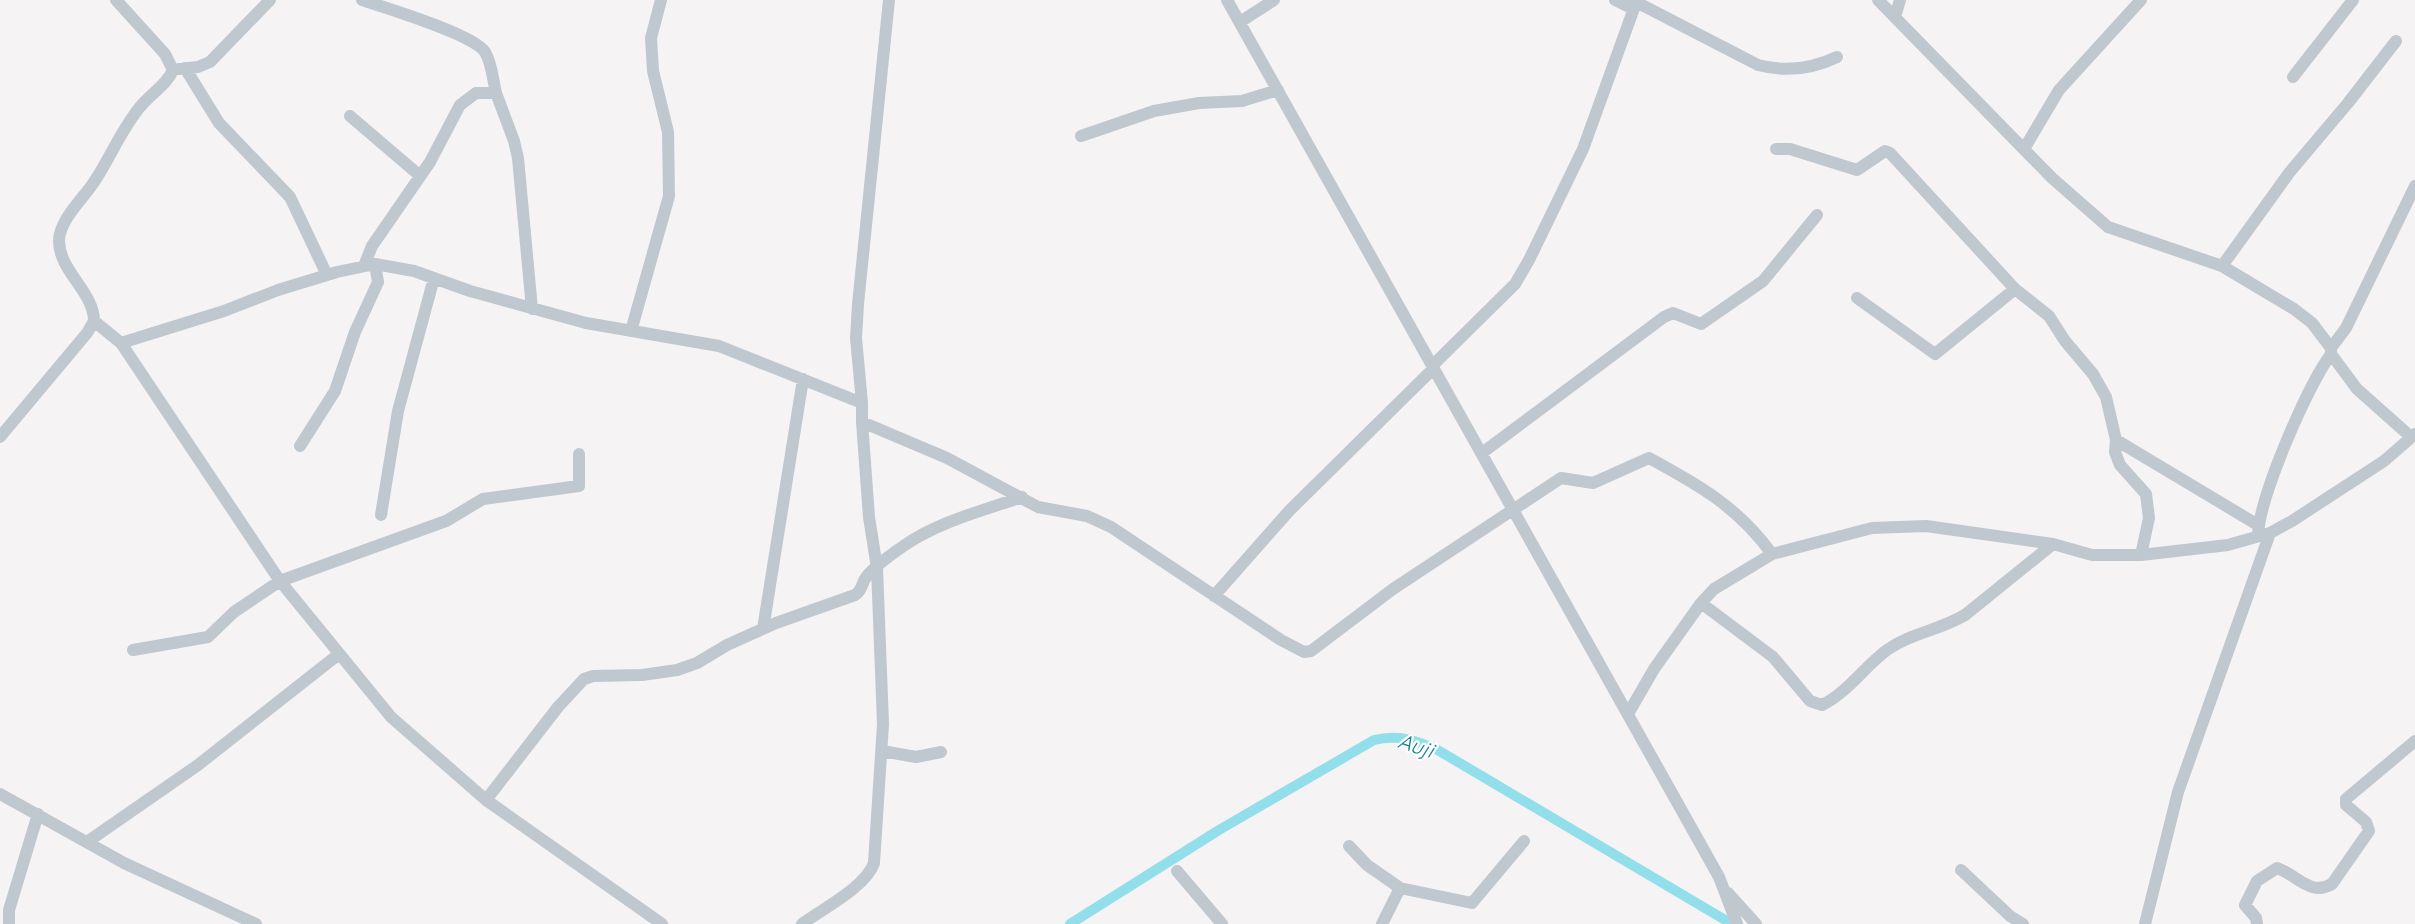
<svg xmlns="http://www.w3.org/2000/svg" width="2415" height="924" font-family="Quicksand,sans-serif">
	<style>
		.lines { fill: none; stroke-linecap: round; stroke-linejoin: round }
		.canal { stroke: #93deeb; stroke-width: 10 }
		.minor { stroke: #bfc8ce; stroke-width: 12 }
		.labels { text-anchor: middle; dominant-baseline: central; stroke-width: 4.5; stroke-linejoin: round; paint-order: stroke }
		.water-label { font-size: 21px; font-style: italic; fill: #118296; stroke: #fff }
	</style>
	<rect width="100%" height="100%" fill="#f5f3f3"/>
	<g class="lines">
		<!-- canal -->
		<path class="canal" d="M 1070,924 L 1219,830 L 1374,740 C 1398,734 1414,740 1436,749 L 1732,924"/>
		<!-- minor -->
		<path class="minor" d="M 362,0 C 386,8 473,34 485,52 C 492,63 493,81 496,93
			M 1227,0 L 1719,877 L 1737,924
			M 1615,0 L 1627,6 L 1636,2 L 1758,65 C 1785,72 1812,69 1837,57
			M 1878,0 L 2052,178 L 2108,227 L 2222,266 L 2294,309 L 2312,323 L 2331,348
			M 1895,17 L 1900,0
			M 1240,22 L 1274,0
			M 185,68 L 219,123 L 290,197 L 327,275
			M 179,69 L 198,67 L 210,62 L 270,0
			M 2293,77 L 2353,0
			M 350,116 L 419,175
			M 1081,136 L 1154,111 L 1199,103 L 1242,101 L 1278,90
			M 1776,149 L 1790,149 L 1857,170 L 1885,151 L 1890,153 L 2015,289 L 2049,316 L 2065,341 L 2093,374 L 2106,397 L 2116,440 L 2115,452 L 2120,465 L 2146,494 L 2149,518 L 2141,555
			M 2024,149 L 2059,90 L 2141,0
			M 364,266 L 372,246 L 430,162 L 460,105 L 476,93 L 496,93 L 514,141 L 518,158 L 532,309
			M 2222,266 L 2289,173 L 2348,103 L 2396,41
			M 1857,298 L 1935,354 L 2015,289
			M 94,321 L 121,343 L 280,581 L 391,717 L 486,800 L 662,924
			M 631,331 L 669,196 L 668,132 L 653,71 L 651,38 L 661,0
			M 121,343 L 224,311 L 278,290 L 337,272 L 375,264 L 414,271 L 470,291 L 586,323 L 719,346 L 862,403 L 862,422 L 947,458 L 1038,507 L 1087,516 L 1111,527 L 1281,640 L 1304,652 L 1311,651 L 1393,589 L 1561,478 L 1593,483 L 1649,458 C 1699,485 1738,507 1772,554
			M 1433,365 L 1515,284 L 1529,260 L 1583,149 L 1637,0
			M 862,403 L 856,338 L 858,304 L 889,0
			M 0,437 L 87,333 L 94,321 C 94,292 59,271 59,241 C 59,220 83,199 94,182 C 110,158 121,130 140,107 C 150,94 167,85 173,70 L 165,54 L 116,0
			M 2411,437 L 2357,389 L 2331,354 L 2331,348 L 2346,328 L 2415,186
			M 2116,440 L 2258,525
			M 300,446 L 335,391 L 355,332 L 378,282 L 375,264
			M 1482,453 L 1664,317 L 1673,313 L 1701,324 L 1763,281 L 1817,215
			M 381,515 L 398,411 L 434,278
			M 2258,536 C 2259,497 2307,387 2331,354
			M 1214,596 L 1289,511 L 1434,368
			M 1701,603 L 1773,657 L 1810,701 L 1822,705 C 1847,693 1865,666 1887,650 C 1911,633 1940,630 1965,615 L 2053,544
			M 763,629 L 803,379
			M 133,650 L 208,637 L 234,612 L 280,581 L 446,521 L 483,499 L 579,486 L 579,454
			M 1628,714 L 1654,669 L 1701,603 L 1714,589 L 1772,554 L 1872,528 L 1926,526 L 2053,544 L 2092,555 L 2141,555 L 2228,545 L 2270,533 L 2292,521 L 2384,461 L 2415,434
			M 882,751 L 916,757 L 941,752
			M 0,794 L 124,863 L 256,924
			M 486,800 L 558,707 L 584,679 L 593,676 L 642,675 L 677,670 L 697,663 L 727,645 L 776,623 L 855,595 C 863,590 861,583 867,576 C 876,565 891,555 902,547 C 937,522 982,511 1022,497
			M 87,842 L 198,765 L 339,654
			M 1349,846 L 1367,865 L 1400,888 L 1382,924
			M 1961,870 L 2010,916 L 2023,924
			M 1177,871 L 1222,924
			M 1400,888 L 1472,903 L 1524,841
			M 1728,893 L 1756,924
			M 9,924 L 9,910 L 38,814
			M 802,924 C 822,909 866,887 874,863 L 883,724 L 877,568 L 869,517 L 862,422
			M 2145,924 L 2178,792 L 2270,533
			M 2257,924 L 2256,918 L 2245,905 L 2257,881 L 2277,868 C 2296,874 2310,897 2332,884 L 2369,831 L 2366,822 L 2346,805 L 2346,799 L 2415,741"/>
	</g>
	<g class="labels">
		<!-- water labels -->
		<g class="water-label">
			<text transform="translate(1416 745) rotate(18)">Auji</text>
		</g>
	</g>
</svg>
